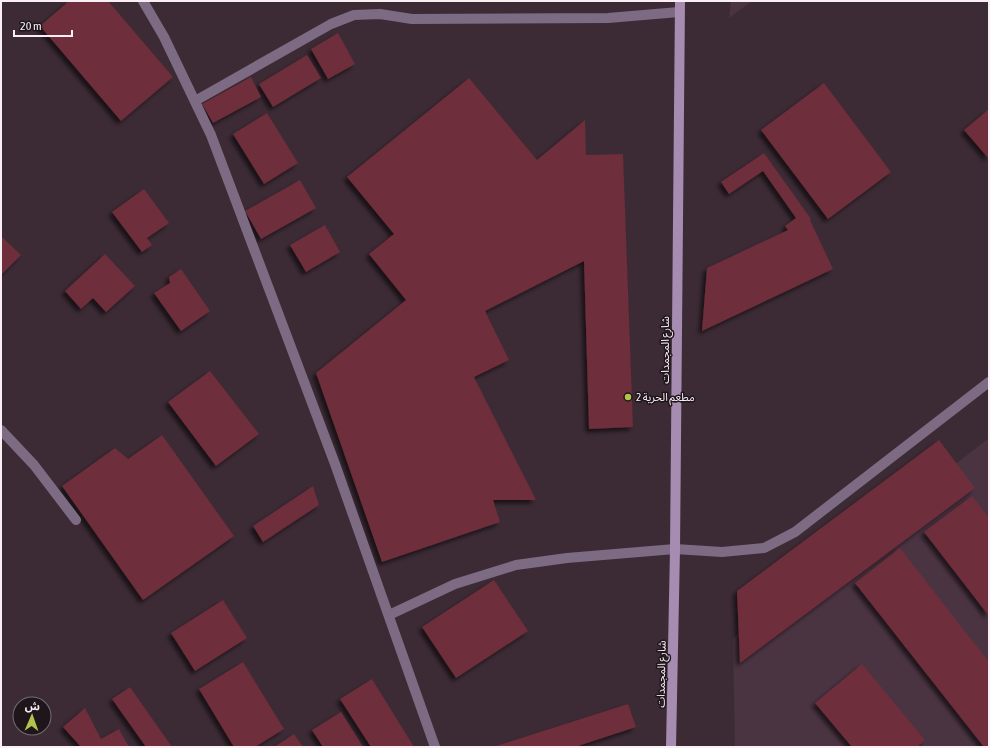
<svg xmlns="http://www.w3.org/2000/svg" width="990" height="748" font-family="'Asap Condensed','Noto Sans Arabic',sans-serif">
	<style>
		.built { fill: #4b3442 }
		.building { fill: #6e2d3a; filter: url(#shadow) }
		.lines { fill: none; stroke-linecap: round; stroke-linejoin: round }
		.service { stroke: #7d6b83; stroke-width: 10 }
		.minor { stroke: #7d6b83; stroke-width: 10 }
		.secondary { stroke: #a78cb2; stroke-width: 10 }
		.poi-dot { fill: #b3c24b; stroke: #1e161b; stroke-width: 1.5 }
		.labels { text-anchor: middle; dominant-baseline: central; stroke-width: 3; stroke-linejoin: round; paint-order: stroke }
		.street-label { font-size: 11px; fill: #fbeff6; stroke: #1e161b }
		.poi-label { font-size: 11px; fill: #fbeff6; stroke: #1e161b; text-anchor: start }
	</style>
	<defs>
		<filter id="shadow"><feDropShadow dx="-3.5" dy="3.5" stdDeviation="2" flood-color="#0009"/></filter>
	</defs>
	<rect width="100%" height="100%" fill="#3c2b35"/>
	<!-- built -->
	<path class="built" d="M 731,1 L 752,1 L 729,18 Z
		M 989,438 L 989,747 L 735,747 L 733,638 Z"/>
	<!-- building -->
	<path class="building" d="M 69,1 L 108,1 L 173,77 L 121,121 L 40,26 Z
		M 338,33 L 355,64 L 328,79 L 311,49 Z
		M 307,55 L 321,78 L 273,107 L 259,84 Z
		M 251,77 L 261,97 L 213,123 L 202,104 Z
		M 469,78 L 537,160 L 585,120 L 586,155 L 623,154 L 633,427 L 589,429 L 584,261 L 485,311 L 509,360 L 474,377 L 536,500 L 493,500 L 500,522 L 382,562 L 316,373 L 406,300 L 369,254 L 394,234 L 347,177 Z
		M 824,83 L 891,172 L 828,219 L 761,130 Z
		M 989,109 L 989,159 L 964,130 Z
		M 267,113 L 298,163 L 264,184 L 233,134 Z
		M 764,153 L 811,219 L 810,220 L 833,269 L 702,331 L 707,268 L 788,230 L 785,226 L 796,218 L 763,171 L 729,194 L 721,182 Z
		M 300,180 L 316,208 L 261,239 L 245,211 Z
		M 144,189 L 169,223 L 147,238 L 152,245 L 142,252 L 112,212 Z
		M 325,225 L 340,252 L 306,272 L 290,245 Z
		M 1,236 L 21,255 L 1,275 Z
		M 105,254 L 135,286 L 106,312 L 93,298 L 81,309 L 65,291 Z
		M 181,269 L 210,311 L 181,331 L 154,293 L 170,283 L 169,277 Z
		M 210,371 L 259,434 L 216,466 L 168,402 Z
		M 162,435 L 234,536 L 143,600 L 62,486 L 115,448 L 128,459 Z
		M 939,440 L 975,488 L 740,663 L 737,591 Z
		M 313,486 L 319,505 L 263,542 L 253,526 Z
		M 972,496 L 989,518 L 989,616 L 924,532 Z
		M 900,548 L 989,662 L 989,747 L 984,747 L 855,583 Z
		M 494,580 L 528,631 L 456,678 L 422,627 Z
		M 223,600 L 247,638 L 195,671 L 171,633 Z
		M 243,662 L 284,729 L 255,747 L 234,747 L 199,689 Z
		M 862,664 L 925,740 L 917,747 L 852,747 L 815,703 Z
		M 372,679 L 414,747 L 371,747 L 340,699 Z
		M 130,687 L 172,747 L 146,747 L 112,699 Z
		M 628,704 L 636,727 L 575,747 L 493,747 Z
		M 85,708 L 101,739 L 119,729 L 129,747 L 81,747 L 63,727 Z
		M 341,712 L 363,747 L 323,747 L 312,730 Z
		M 294,734 L 303,747 L 274,747 Z"/>
	<g class="lines">
		<!-- service -->
		<path class="service" d="M 675,549 L 722,552 L 764,548 L 795,532 L 989,382"/>
		<!-- minor -->
		<path class="minor" d="M 143,1 L 164,37 L 211,135 L 335,464 L 435,747
			M 195,101 L 331,24 L 354,15 L 380,14 L 412,19 L 608,18 L 679,12
			M 1,430 L 34,465 L 76,520
			M 389,615 L 455,584 L 516,565 L 567,558 L 675,549"/>
		<!-- secondary -->
		<path class="secondary" d="M 671,747 L 675,549 L 680,1"/>
	</g>
	<!-- markers -->
	<circle class="poi-dot" cx="628" cy="397" r="4"/>
	<g class="labels">
		<!-- street labels -->
		<g class="street-label">
			<text transform="translate(665 350) rotate(-90)">شارع المجمدات</text>
			<text transform="translate(661 674) rotate(-89)">شارع المجمدات</text>
		</g>
		<!-- poi labels -->
		<g class="poi-label">
			<text x="636" y="397">مطعم الحرية 2</text>
		</g>
	</g>
	<!-- border -->
	<rect width="990" height="748" fill="none" stroke="#fbeff6" stroke-width="4"/>
	<!-- north arrow -->
	<g transform="translate(32 716) rotate(2)"><circle r="19" fill="#1e161b" stroke="#766d73"/>
	<path d="M0-3L7 15L0 10L-7 15Z" fill="#b3c24b"/>
	<text y="-6" font-size="11" font-weight="bold" text-anchor="middle" fill="#fbeff6">ش</text>
	</g>
	<!-- scale -->
	<path d="M14 30v6h58v-6" fill="none" stroke="#fbeff6" stroke-width="2"/>
	<text x="20" y="30" font-size="12" fill="#fbeff6" stroke="#1e161b" stroke-width="3" paint-order="stroke">20 m</text>
</svg>
